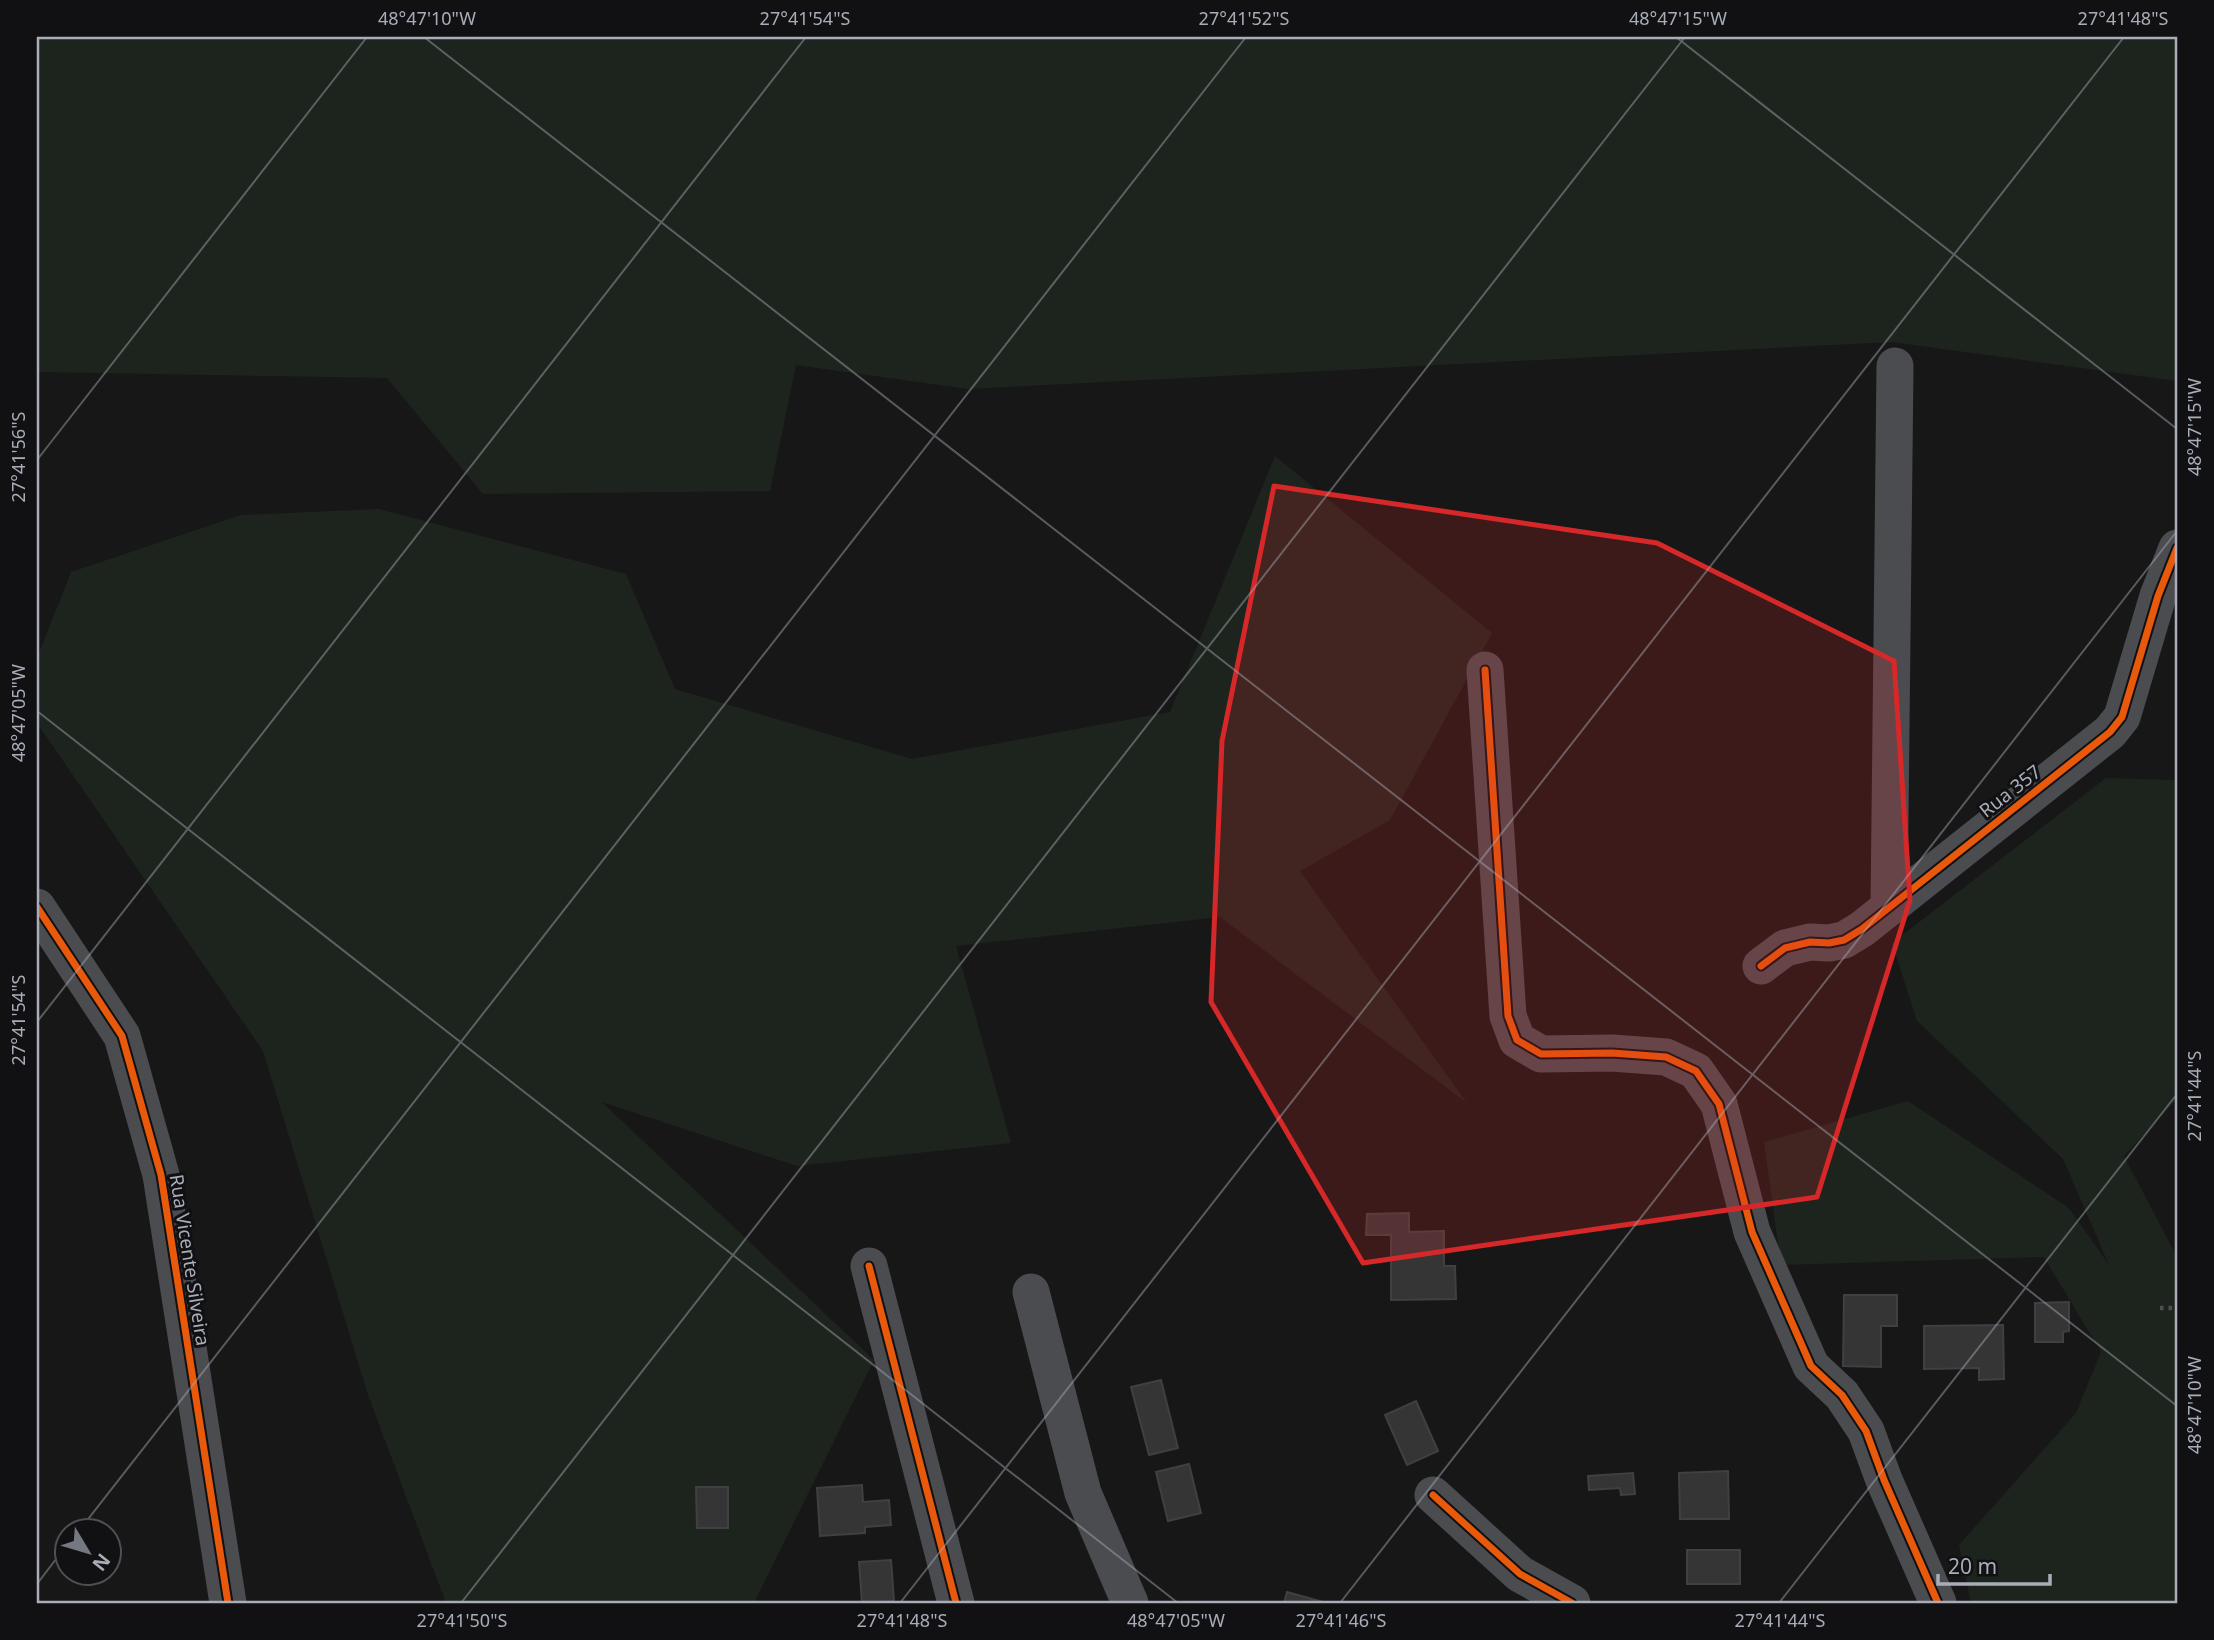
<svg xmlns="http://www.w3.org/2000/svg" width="2214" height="1640" font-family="'Noto Sans',sans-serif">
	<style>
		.green { fill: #1d241e }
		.building { fill: #353536; stroke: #3f4043; stroke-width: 2 }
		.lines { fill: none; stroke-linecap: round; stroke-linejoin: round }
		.path { stroke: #4d4e52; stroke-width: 4.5; stroke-dasharray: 3.5 5; stroke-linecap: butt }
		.minor { stroke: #4b4c50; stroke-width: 37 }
		.cycleway-casing { stroke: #111113; stroke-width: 11 }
		.cycleway { stroke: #e8590c; stroke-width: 7 }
		.marked { fill: #d62828; fill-opacity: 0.2; stroke: #d62828; stroke-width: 5; stroke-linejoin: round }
		.ticks { fill: none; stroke: #a8adb8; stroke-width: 2; stroke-opacity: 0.45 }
		.labels { text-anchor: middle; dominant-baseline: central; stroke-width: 6; stroke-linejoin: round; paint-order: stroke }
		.street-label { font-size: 19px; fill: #a8adb8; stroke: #111113 }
		.neatline { fill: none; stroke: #a8adb8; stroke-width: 2.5 }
		.ticks-label { font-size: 18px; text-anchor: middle; fill: #a8adb8 }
	</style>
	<rect width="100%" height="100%" fill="#171717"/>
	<!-- green -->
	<path class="green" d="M 37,37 L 2177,37 L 2177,381 L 1892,342 L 968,389 L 796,365 L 770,491 L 483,494 L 387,378 L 37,372 Z
		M 1275,456 L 1492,633 L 1390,820 L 1300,871 L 1467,1103 L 1220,917 L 956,946 L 1011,1143 L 797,1166 L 602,1102 L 874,1360 L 756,1599 L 758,1603 L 446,1603 L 368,1395 L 263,1051 L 37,723 L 37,658 L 71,572 L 241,515 L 379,509 L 626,574 L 675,689 L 912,759 L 1170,712 Z
		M 2106,778 L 2177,780 L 2177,1099 L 2124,1156 L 2177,1257 L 2177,1603 L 1971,1603 L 1959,1545 L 2076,1413 L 2101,1352 L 2044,1257 L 1781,1265 L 1764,1142 L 1908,1101 L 2069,1208 L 2109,1265 L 2063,1159 L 1917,1021 L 1892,943 Z"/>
	<!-- building -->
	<path class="building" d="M 1409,1213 L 1409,1232 L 1444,1231 L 1444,1266 L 1455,1266 L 1456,1299 L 1391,1300 L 1391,1235 L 1366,1235 L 1367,1214 Z
		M 1844,1295 L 1897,1295 L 1897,1326 L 1881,1326 L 1881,1367 L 1843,1366 Z
		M 2069,1302 L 2069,1331 L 2063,1332 L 2063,1342 L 2035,1342 L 2035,1303 Z
		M 2003,1325 L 2004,1379 L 1979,1380 L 1979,1368 L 1924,1369 L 1924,1326 Z
		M 1161,1380 L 1178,1448 L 1149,1455 L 1131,1387 Z
		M 1416,1401 L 1438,1451 L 1407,1465 L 1385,1415 Z
		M 1189,1464 L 1201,1513 L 1168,1521 L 1156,1472 Z
		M 1728,1471 L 1729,1519 L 1680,1519 L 1679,1473 Z
		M 1633,1473 L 1635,1494 L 1621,1495 L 1620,1488 L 1589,1490 L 1588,1476 Z
		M 862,1485 L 863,1502 L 889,1500 L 891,1525 L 865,1527 L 865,1533 L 820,1536 L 817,1488 Z
		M 696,1487 L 728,1487 L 728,1528 L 697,1528 Z
		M 1687,1550 L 1740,1550 L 1740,1584 L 1687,1584 Z
		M 891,1560 L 894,1601 L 862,1603 L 859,1562 Z
		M 1287,1592 L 1323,1602 L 1323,1603 L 1284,1603 Z"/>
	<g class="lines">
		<!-- path -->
		<path class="path" d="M 2160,1308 L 2177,1308"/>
		<!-- minor -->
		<path class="minor" d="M 1485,670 L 1508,1016 L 1517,1040 L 1541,1054 L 1612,1053 L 1666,1057 L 1696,1071 L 1719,1104 L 1752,1232 L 1811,1366 L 1842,1395 L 1866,1431 L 1884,1480 L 1938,1603
			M 37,907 L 122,1036 L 161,1175 L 228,1603
			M 1889,907 L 1895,366
			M 1761,966 L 1785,948 L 1810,942 L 1829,943 L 1844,940 L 1862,929 L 2110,732 L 2122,717 L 2158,596 L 2177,548
			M 869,1266 L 956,1603
			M 1031,1292 L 1083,1493 L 1130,1603
			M 1433,1495 L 1520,1574 L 1572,1603"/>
		<!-- cycleway casing -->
		<g class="cycleway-casing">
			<path id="cycleway" d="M 1485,670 L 1508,1016 L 1517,1040 L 1541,1054 L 1612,1053 L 1666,1057 L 1696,1071 L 1719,1104 L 1752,1232 L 1811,1366 L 1842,1395 L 1866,1431 L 1884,1480 L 1938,1603
				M 37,907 L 122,1036 L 161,1175 L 228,1603
				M 1761,966 L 1785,948 L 1810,942 L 1829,943 L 1844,940 L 1862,929 L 2110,732 L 2122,717 L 2158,596 L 2177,548
				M 869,1266 L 956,1603
				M 1433,1495 L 1520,1574 L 1572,1603"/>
		</g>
		<!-- cycleway -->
		<use href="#cycleway" class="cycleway"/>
	</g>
	<!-- marked area -->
	<path class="marked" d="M 1274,486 L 1657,543 L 1894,661 L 1910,900 L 1817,1197 L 1363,1263 L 1211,1002 L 1222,741 Z"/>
	<!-- ticks -->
	<path class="ticks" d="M 424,37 L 2177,1406M 1676,37 L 2177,429M 37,460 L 367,37M 37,711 L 1178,1603M 37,1022 L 806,37M 78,1532 L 1246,37M 37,1584 L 66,1546M 461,1603 L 1685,37M 900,1603 L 2124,37M 1340,1603 L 2177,531M 1779,1603 L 2177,1094"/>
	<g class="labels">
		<!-- street labels -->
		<g class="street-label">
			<text transform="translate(2010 791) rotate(-38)">Rua 357</text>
			<text transform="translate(190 1260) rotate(81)">Rua Vicente Silveira</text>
		</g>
	</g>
	<!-- border -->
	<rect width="2214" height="1640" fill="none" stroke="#111113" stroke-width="77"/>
	<!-- north arrow -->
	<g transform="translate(88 1552) rotate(128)"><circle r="33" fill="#111113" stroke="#4d4f55" stroke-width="2"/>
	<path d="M0-5L12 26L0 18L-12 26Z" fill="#757880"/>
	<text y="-10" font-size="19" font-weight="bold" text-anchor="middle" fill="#a8adb8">N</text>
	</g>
	<!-- scale -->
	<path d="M1938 1574v10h112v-10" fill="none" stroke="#a8adb8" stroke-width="3.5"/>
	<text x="1948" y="1574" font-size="21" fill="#a8adb8" stroke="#111113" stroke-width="5" paint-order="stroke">20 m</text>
	<rect x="38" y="38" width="2138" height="1564" class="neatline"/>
	<g class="ticks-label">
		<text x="427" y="25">48°47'10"W</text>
		<text x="805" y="25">27°41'54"S</text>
		<text x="1244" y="25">27°41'52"S</text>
		<text x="1678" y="25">48°47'15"W</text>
		<text x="2123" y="25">27°41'48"S</text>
		<text transform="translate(2195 427) rotate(-90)" y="6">48°47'15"W</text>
		<text transform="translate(19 457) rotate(-90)" y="6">27°41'56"S</text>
		<text transform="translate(19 713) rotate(-90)" y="6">48°47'05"W</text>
		<text transform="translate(19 1020) rotate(-90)" y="6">27°41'54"S</text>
		<text transform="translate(2195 1096) rotate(-90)" y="6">27°41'44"S</text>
		<text transform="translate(2195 1405) rotate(-90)" y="6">48°47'10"W</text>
		<text x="462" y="1627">27°41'50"S</text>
		<text x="902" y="1627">27°41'48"S</text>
		<text x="1176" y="1627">48°47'05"W</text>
		<text x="1341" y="1627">27°41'46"S</text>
		<text x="1780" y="1627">27°41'44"S</text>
	</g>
</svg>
